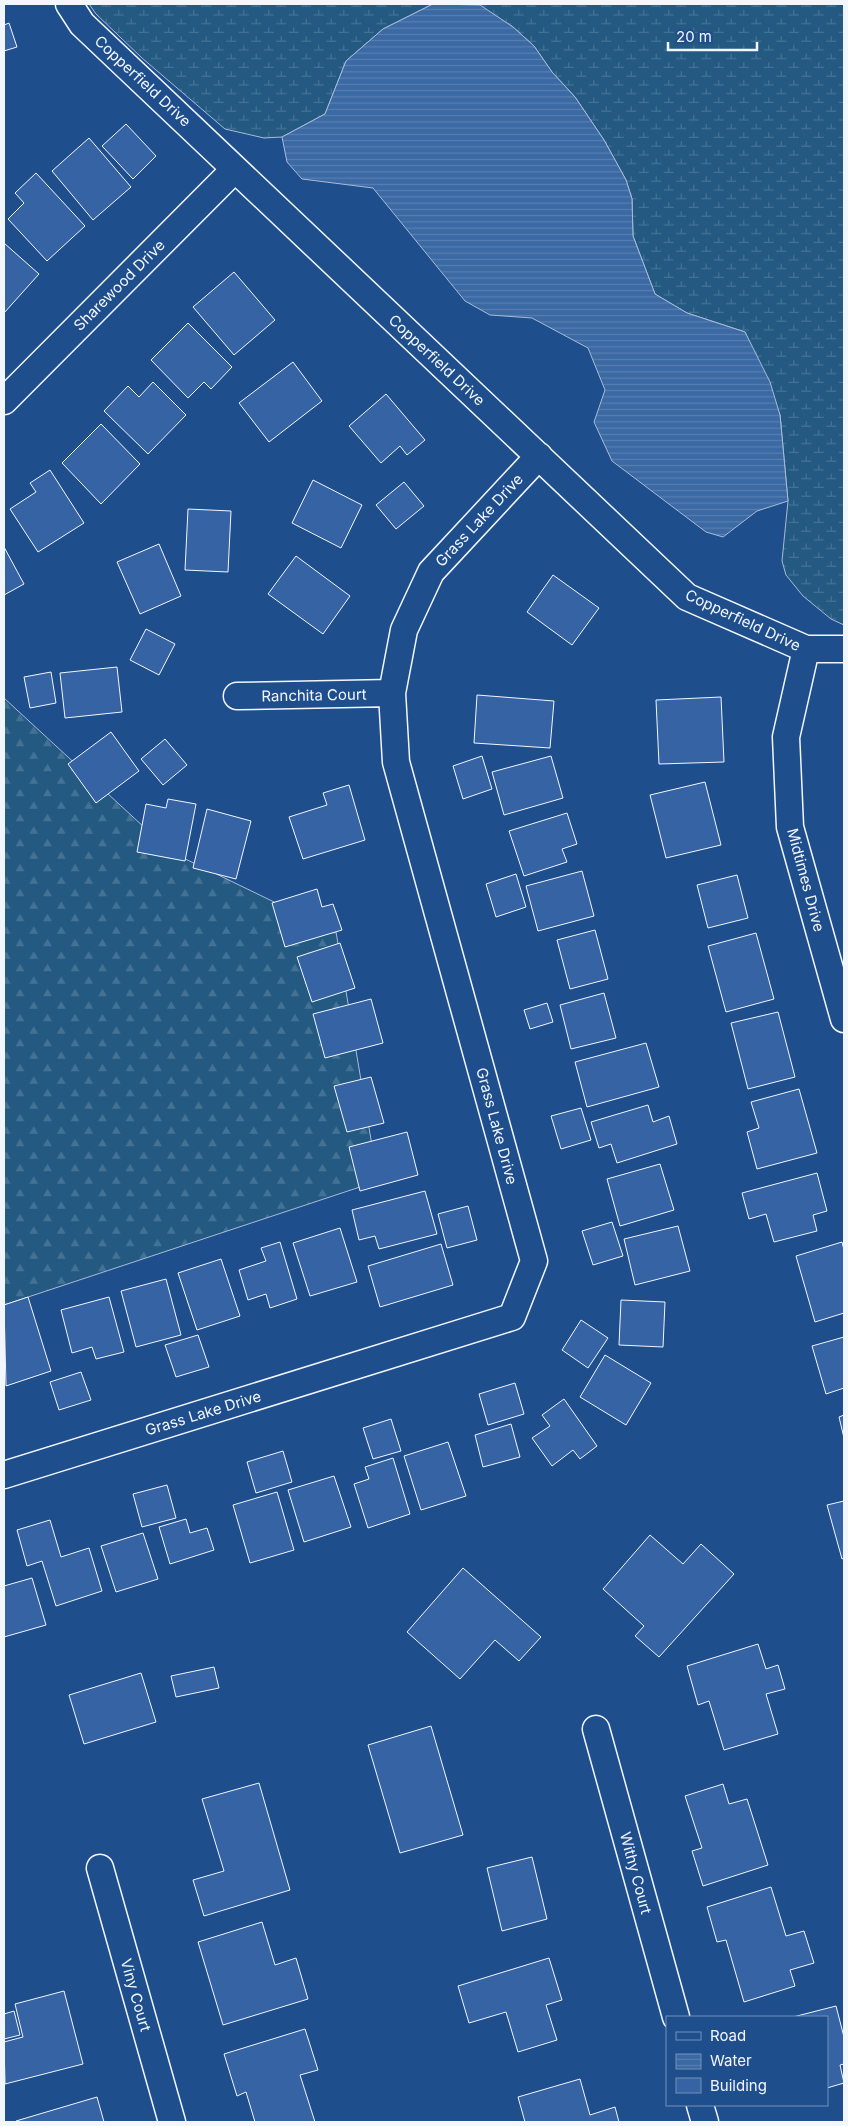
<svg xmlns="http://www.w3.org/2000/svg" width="848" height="2126" font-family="Inter,sans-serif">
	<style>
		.forest { fill: url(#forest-firs); stroke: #a8bbd7 }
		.wetland { fill: url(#wetland-marsh); stroke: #a8bbd7 }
		.water { fill: url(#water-rules); stroke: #a8bbd7 }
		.building { fill: #3563a3; stroke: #f2f6ff }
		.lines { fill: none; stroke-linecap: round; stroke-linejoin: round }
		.minor-casing { stroke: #f2f6ff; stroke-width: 29 }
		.minor { stroke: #1f4e8c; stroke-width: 26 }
		.labels { text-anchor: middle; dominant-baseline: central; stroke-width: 4; stroke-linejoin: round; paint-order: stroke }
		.street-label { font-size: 15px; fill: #f2f6ff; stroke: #1f4e8c }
	</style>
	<defs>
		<pattern id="forest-firs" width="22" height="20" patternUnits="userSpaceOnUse" patternTransform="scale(1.25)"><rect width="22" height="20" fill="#245a82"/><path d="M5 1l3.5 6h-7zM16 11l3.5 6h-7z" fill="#447295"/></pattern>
		<pattern id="wetland-marsh" width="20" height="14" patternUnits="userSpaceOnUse" patternTransform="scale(1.25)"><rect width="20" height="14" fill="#245a82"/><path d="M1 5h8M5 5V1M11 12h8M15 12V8" fill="none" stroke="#447295"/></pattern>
		<pattern id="water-rules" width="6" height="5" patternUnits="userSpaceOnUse" patternTransform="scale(1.25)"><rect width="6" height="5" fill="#3b69a3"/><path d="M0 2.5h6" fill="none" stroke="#587fb1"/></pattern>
	</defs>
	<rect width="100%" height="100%" fill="#1f4e8c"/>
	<!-- forest -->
	<path class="forest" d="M 4,698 L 171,852 L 336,932 L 378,1181 L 4,1305 Z"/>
	<!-- wetland -->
	<path class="wetland" d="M 89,4 L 433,4 L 383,29 L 346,61 L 325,114 L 282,137 L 264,138 L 225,129 L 142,58 L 96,14 Z
		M 465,4 L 844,4 L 844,625 L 831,619 L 803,596 L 786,575 L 782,561 L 788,501 L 780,415 L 745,332 L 687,313 L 655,294 L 633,236 L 632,199 L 626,180 L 604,140 L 575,97 L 552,72 L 534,46 L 513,27 L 480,6 Z"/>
	<!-- water -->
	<path class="water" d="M 433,4 L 480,5 L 513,27 L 534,46 L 552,72 L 575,97 L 604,140 L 626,180 L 632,199 L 633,236 L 655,294 L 687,313 L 745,332 L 770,382 L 780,415 L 788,501 L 757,511 L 723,537 L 706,532 L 612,461 L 594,422 L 605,390 L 588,348 L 532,318 L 490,315 L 465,301 L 373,188 L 302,179 L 287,162 L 282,137 L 325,114 L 346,61 L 383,29 Z"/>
	<!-- building -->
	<path class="building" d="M 9,23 L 17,47 L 4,51 L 4,25 Z
		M 126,124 L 156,156 L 133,179 L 102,146 Z
		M 89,138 L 131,187 L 93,220 L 52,171 Z
		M 36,173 L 85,226 L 47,261 L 8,219 L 24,203 L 15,193 Z
		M 4,243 L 39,274 L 4,313 Z
		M 234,272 L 275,320 L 234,355 L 193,307 Z
		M 188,323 L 232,367 L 211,389 L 204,382 L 188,398 L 151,360 Z
		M 293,362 L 322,401 L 269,442 L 239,403 Z
		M 153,382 L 186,415 L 148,454 L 104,411 L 128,386 L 139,397 Z
		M 386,394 L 425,440 L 407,455 L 400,446 L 381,463 L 349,426 Z
		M 101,424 L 140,464 L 101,504 L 62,463 Z
		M 50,470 L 84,523 L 38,552 L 10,509 L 36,492 L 30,483 Z
		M 313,480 L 362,505 L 341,548 L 292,523 Z
		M 404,482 L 424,506 L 396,529 L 376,505 Z
		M 188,509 L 231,511 L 228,572 L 185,570 Z
		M 159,544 L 181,596 L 140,614 L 117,562 Z
		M 4,547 L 24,584 L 4,595 Z
		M 296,556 L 350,596 L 323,634 L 268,594 Z
		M 553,575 L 599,608 L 572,645 L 527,612 Z
		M 146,629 L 175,644 L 159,675 L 130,660 Z
		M 117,667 L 122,712 L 65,718 L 60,673 Z
		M 51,672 L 56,703 L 30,708 L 24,677 Z
		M 477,695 L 554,701 L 550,748 L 474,743 Z
		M 721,697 L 724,762 L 659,764 L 656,700 Z
		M 111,732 L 139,771 L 96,803 L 68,764 Z
		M 165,739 L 187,765 L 163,785 L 141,759 Z
		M 482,756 L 492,789 L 463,799 L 453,766 Z
		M 551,756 L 563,798 L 504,815 L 492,772 Z
		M 705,782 L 721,845 L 666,858 L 650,795 Z
		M 349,785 L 365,840 L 303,859 L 289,817 L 327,805 L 323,793 Z
		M 168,799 L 196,804 L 185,861 L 137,852 L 146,804 L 166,808 Z
		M 207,809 L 251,821 L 236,879 L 193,868 Z
		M 567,813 L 577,844 L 562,849 L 567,862 L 524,876 L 509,831 Z
		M 582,871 L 594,916 L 538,931 L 526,886 Z
		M 516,874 L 526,907 L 496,917 L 486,884 Z
		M 737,875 L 748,918 L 708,928 L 697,885 Z
		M 317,889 L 322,907 L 333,904 L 342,930 L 285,947 L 272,903 Z
		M 595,930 L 608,979 L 570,989 L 557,940 Z
		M 756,933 L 774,999 L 726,1012 L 708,946 Z
		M 340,943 L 355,988 L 312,1002 L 297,957 Z
		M 604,993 L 616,1038 L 571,1049 L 560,1005 Z
		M 371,999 L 383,1043 L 325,1058 L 313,1014 Z
		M 547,1003 L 553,1022 L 530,1029 L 524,1010 Z
		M 778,1012 L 795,1077 L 748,1089 L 731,1023 Z
		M 646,1043 L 659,1087 L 587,1107 L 575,1062 Z
		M 371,1077 L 384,1123 L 347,1132 L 334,1086 Z
		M 799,1089 L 817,1153 L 757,1169 L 747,1132 L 759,1128 L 751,1102 Z
		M 648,1105 L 653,1122 L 669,1116 L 677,1144 L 617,1163 L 611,1144 L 599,1148 L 591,1122 Z
		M 581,1108 L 591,1140 L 561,1149 L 551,1116 Z
		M 407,1132 L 418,1175 L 360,1191 L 349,1147 Z
		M 660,1164 L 674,1210 L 620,1226 L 607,1179 Z
		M 817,1173 L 827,1211 L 813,1215 L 817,1231 L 774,1242 L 766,1214 L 749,1219 L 742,1193 Z
		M 425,1191 L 437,1234 L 379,1249 L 375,1236 L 359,1240 L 352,1210 Z
		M 468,1206 L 477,1240 L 447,1248 L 438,1214 Z
		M 612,1222 L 623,1256 L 593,1265 L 582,1231 Z
		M 678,1226 L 690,1271 L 635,1285 L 624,1239 Z
		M 340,1228 L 357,1282 L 310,1296 L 293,1243 Z
		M 280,1242 L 297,1299 L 270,1308 L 266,1294 L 248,1300 L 239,1270 L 266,1261 L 261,1248 Z
		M 842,1242 L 844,1250 L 844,1313 L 815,1322 L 796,1256 Z
		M 441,1244 L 453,1285 L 380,1307 L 368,1266 Z
		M 221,1259 L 240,1316 L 197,1330 L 178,1273 Z
		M 166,1279 L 181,1335 L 136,1347 L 121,1291 Z
		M 28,1297 L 51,1371 L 6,1386 L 4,1305 Z
		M 109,1297 L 124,1352 L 96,1359 L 92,1347 L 72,1353 L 61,1310 Z
		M 621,1300 L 665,1302 L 663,1347 L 619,1345 Z
		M 581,1320 L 608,1338 L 588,1368 L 562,1350 Z
		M 198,1335 L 209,1367 L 176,1377 L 165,1345 Z
		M 844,1337 L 844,1388 L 826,1394 L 812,1346 Z
		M 605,1355 L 651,1383 L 626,1425 L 580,1397 Z
		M 81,1372 L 91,1400 L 59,1410 L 50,1382 Z
		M 515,1383 L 524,1414 L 488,1425 L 479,1394 Z
		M 564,1399 L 597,1446 L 580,1459 L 573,1450 L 552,1466 L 532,1438 L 550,1426 L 542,1415 Z
		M 844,1415 L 844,1438 L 839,1417 Z
		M 391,1419 L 401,1451 L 373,1459 L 363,1428 Z
		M 511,1424 L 520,1457 L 483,1467 L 475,1435 Z
		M 448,1442 L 466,1496 L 421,1510 L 404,1456 Z
		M 283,1451 L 292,1482 L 256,1493 L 247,1462 Z
		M 393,1458 L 410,1514 L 368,1528 L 354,1484 L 369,1479 L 365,1467 Z
		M 334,1476 L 351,1527 L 304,1542 L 288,1490 Z
		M 167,1485 L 176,1518 L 142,1527 L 133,1494 Z
		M 277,1492 L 294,1550 L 250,1563 L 233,1505 Z
		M 844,1501 L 844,1558 L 842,1559 L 827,1505 Z
		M 186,1519 L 190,1533 L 207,1528 L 214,1550 L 170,1564 L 159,1527 Z
		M 50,1520 L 61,1557 L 89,1548 L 102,1591 L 56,1606 L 42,1561 L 27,1566 L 17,1530 Z
		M 143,1533 L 158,1579 L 116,1592 L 101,1546 Z
		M 650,1535 L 683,1564 L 701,1544 L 734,1574 L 659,1657 L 635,1636 L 644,1626 L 603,1589 Z
		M 463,1568 L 541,1637 L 519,1661 L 495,1640 L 460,1679 L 407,1632 Z
		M 32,1578 L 46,1625 L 4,1637 L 4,1586 Z
		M 758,1644 L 766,1669 L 778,1665 L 785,1689 L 766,1694 L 778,1734 L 724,1750 L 709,1701 L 698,1705 L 687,1666 Z
		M 214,1667 L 219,1688 L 176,1697 L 171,1676 Z
		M 141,1673 L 156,1722 L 84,1744 L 69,1695 Z
		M 431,1726 L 463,1835 L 400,1853 L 368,1745 Z
		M 259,1783 L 290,1890 L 204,1916 L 193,1880 L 224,1871 L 202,1799 Z
		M 723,1784 L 729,1804 L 747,1799 L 768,1865 L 703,1886 L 692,1851 L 702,1848 L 685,1796 Z
		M 532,1857 L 547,1919 L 502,1931 L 487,1868 Z
		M 771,1887 L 786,1936 L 804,1931 L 814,1963 L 790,1970 L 795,1986 L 744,2002 L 726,1940 L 717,1942 L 707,1907 Z
		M 262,1922 L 275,1965 L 296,1958 L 308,1999 L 223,2025 L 198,1942 Z
		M 549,1958 L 562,2000 L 546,2005 L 557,2040 L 518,2052 L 506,2012 L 469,2023 L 458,1986 Z
		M 64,1991 L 83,2064 L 5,2084 L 4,2042 L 23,2037 L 15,2004 Z
		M 836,2006 L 844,2037 L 844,2064 L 840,2065 L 844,2083 L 827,2088 L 827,2017 L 793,2017 Z
		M 14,2011 L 20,2035 L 4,2039 L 4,2014 Z
		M 305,2029 L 318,2070 L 300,2075 L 315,2122 L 255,2122 L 246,2092 L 237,2096 L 224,2054 Z
		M 580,2079 L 590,2115 L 615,2107 L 619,2122 L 525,2122 L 518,2097 Z
		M 97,2097 L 104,2122 L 16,2122 L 16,2121 Z"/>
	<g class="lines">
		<!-- minor casing -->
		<g class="minor-casing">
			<path id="minor" d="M 69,4 L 82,24 L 687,597 L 806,649 L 844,649
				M 4,401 L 235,169
				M 806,649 L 786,737 L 790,827 L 844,1019
				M 237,696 L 392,693
				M 4,1475 L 512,1317 L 534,1261 L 396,762 L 392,693 L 404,630 L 431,572 L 539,456
				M 596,1729 L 676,2017
				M 100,1868 L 172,2122
				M 700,2105 L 705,2122"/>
		</g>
		<!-- minor -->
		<use href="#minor" class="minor"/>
	</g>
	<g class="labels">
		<!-- street labels -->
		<g class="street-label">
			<text transform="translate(143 81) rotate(43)">Copperfield Drive</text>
			<text transform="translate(119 285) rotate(-45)">Sharewood Drive</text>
			<text transform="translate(437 360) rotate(43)">Copperfield Drive</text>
			<text transform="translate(479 520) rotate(-47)">Grass Lake Drive</text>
			<text transform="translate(743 620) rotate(25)">Copperfield Drive</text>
			<text transform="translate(314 695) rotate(-1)">Ranchita Court</text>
			<text transform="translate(806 880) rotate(75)">Midtimes Drive</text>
			<text transform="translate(497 1126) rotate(75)">Grass Lake Drive</text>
			<text transform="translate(203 1413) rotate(-17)">Grass Lake Drive</text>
			<text transform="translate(636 1873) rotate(75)">Withy Court</text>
			<text transform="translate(136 1995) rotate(74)">Viny Court</text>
		</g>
	</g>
	<!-- border -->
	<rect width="848" height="2126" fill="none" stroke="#f2f6ff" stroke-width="10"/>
	<!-- legend -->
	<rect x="666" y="2016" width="162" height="90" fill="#1f4e8c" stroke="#7391ba"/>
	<rect x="676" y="2032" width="25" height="8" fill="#1f4e8c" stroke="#7391ba"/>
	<text x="710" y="2041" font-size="15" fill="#f2f6ff">Road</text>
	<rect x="676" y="2054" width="25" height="15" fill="url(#water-rules)" stroke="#7391ba"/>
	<text x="710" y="2066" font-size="15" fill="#f2f6ff">Water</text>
	<rect x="676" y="2078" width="25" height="15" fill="#3563a3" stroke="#7391ba"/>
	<text x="710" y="2091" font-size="15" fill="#f2f6ff">Building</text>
	<!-- scale -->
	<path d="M668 42v8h89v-8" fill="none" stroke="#f2f6ff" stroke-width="2.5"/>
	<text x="676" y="42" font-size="15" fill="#f2f6ff" stroke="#1f4e8c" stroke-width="4" paint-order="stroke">20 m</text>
</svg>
